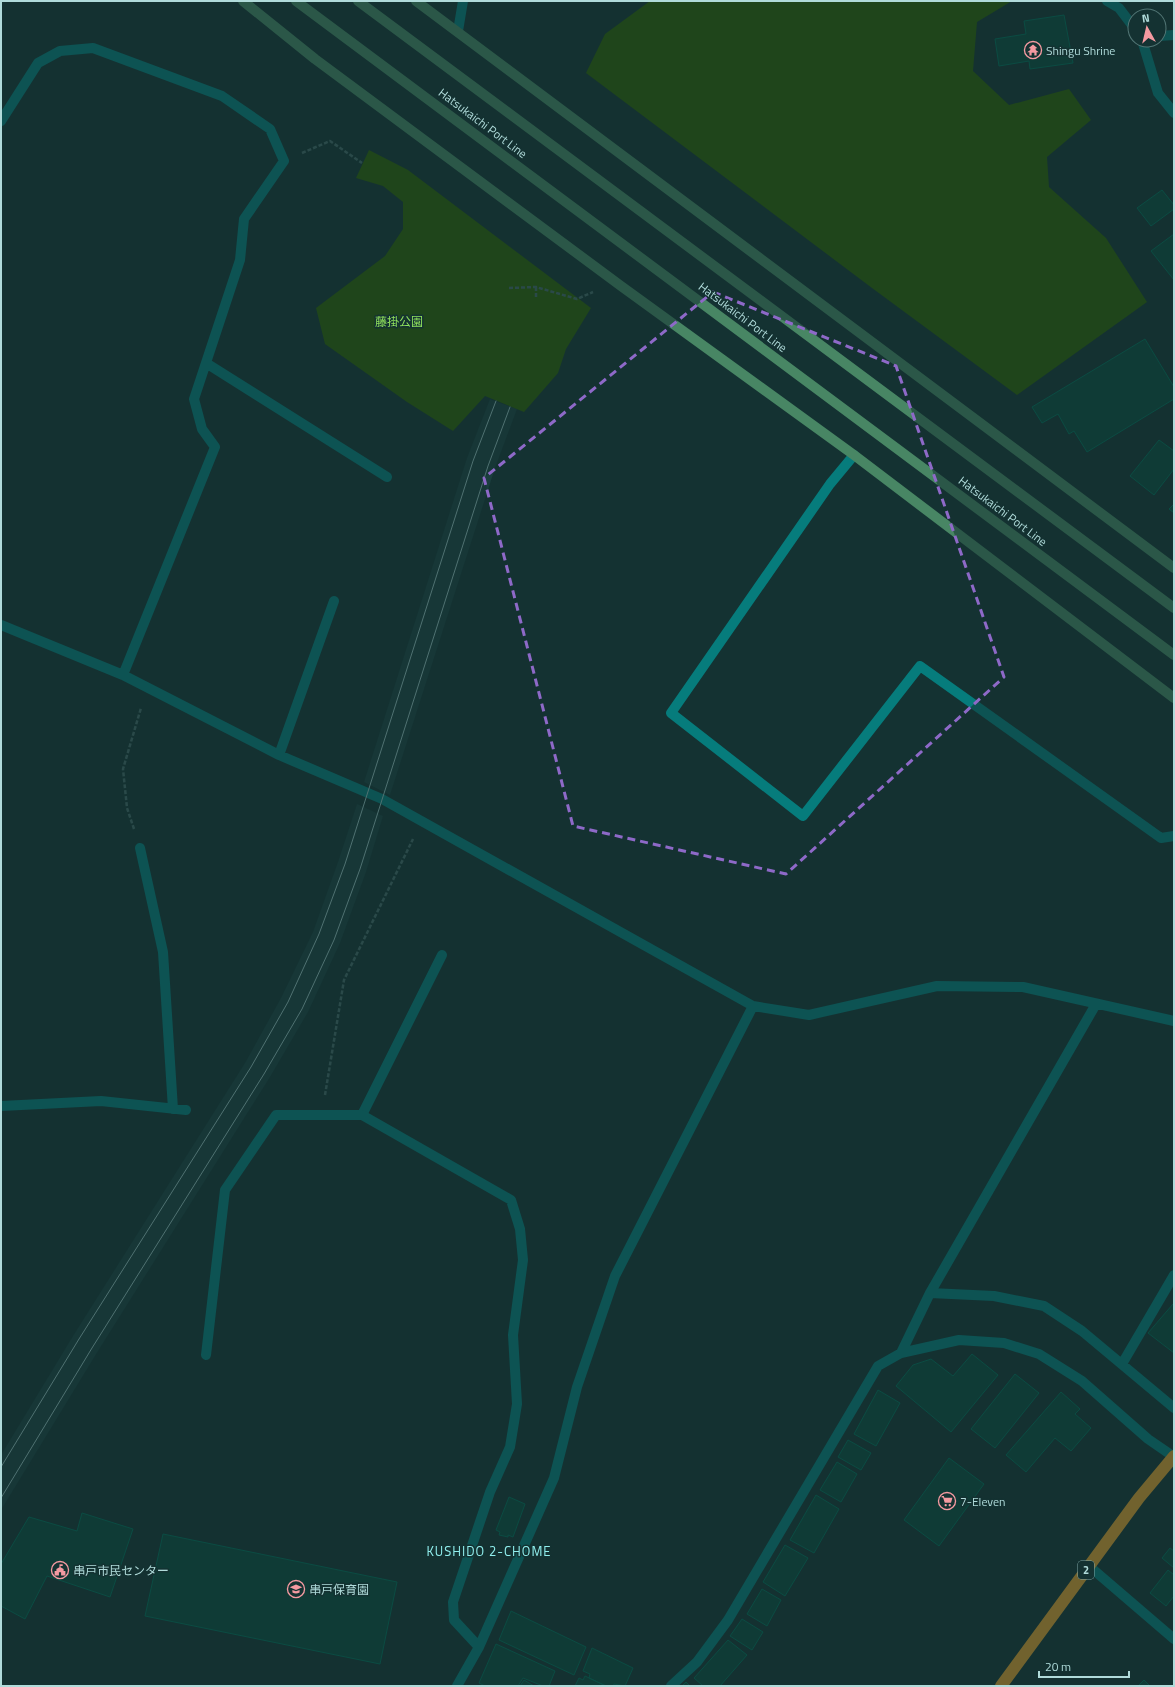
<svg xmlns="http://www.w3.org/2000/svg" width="1175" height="1687" font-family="'Titillium Web','Noto Sans JP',sans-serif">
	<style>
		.built { fill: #1b3e3e }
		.green { fill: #2e5d01 }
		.building { fill: #0b483c; stroke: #006b58 }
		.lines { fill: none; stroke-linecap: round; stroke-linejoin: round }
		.path { stroke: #456766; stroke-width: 2.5; stroke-dasharray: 4 2; stroke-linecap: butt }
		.lane { stroke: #067c7c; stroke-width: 10 }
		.street { stroke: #067c7c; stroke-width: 10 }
		.secondary { stroke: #488664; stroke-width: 10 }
		.highway { stroke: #e29e2b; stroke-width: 12 }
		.tram { stroke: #97bfbf; stroke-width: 1 }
		.marked { fill: none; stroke: #8e69c8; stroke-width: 3; stroke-dasharray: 8 5; stroke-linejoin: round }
		.labels { text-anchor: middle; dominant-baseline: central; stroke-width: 3; stroke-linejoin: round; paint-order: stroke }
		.shield { fill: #143232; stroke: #81a8a8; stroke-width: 1 }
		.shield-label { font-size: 11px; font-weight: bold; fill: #b0dbda }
		.poi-label { font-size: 12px; fill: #b0dbda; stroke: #143232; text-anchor: start }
		.street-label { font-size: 12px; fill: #b0dbda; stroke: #143232 }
		.park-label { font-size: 12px; fill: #90e25b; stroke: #143232 }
		.neighbourhood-label { font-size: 13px; letter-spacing: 1px; fill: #91efee; stroke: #143232 }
	</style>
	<rect width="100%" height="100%" fill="#143232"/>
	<!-- built -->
	<path class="built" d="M 490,399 L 517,409 L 495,468 L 390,795 L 364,782 L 467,458 Z
		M 357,804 L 383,816 L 366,872 L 340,943 L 308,1012 L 270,1077 L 98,1351 L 1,1510 L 1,1455 L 73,1336 L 245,1063 L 281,998 L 313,932 L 338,862 Z"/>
	<!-- green -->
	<path class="green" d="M 650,1 L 1012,1 L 977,22 L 973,71 L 1009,105 L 1069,89 L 1091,120 L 1047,157 L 1049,187 L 1106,238 L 1147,302 L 1017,395 L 872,288 L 586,73 L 605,34 Z
		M 369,150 L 408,170 L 591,308 L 566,349 L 558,373 L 524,412 L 485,396 L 453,431 L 407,402 L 325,344 L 316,308 L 385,256 L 403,229 L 403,202 L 383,186 L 356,178 Z"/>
	<!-- building -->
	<path class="building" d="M 1064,15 L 1073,63 L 1030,69 L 1029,61 L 999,66 L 995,39 L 1026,34 L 1024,21 Z
		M 1162,190 L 1174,205 L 1174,209 L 1151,226 L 1137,208 Z
		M 1174,234 L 1174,280 L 1151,251 Z
		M 1145,339 L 1174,387 L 1174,399 L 1087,452 L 1074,431 L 1069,434 L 1058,414 L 1042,423 L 1032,407 Z
		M 1159,440 L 1174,451 L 1174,469 L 1154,495 L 1130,476 Z
		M 1174,504 L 1174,513 L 1169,509 Z
		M 1173,1304 L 1174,1305 L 1174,1353 L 1148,1333 Z
		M 972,1354 L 998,1375 L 951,1432 L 896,1386 L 913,1365 L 931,1359 L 953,1376 Z
		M 1015,1374 L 1039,1393 L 995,1448 L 971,1429 Z
		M 878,1390 L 900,1403 L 876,1446 L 854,1434 Z
		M 1061,1392 L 1080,1409 L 1075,1414 L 1091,1428 L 1071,1451 L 1055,1438 L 1026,1472 L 1006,1455 Z
		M 848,1440 L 871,1453 L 861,1470 L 838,1457 Z
		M 949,1458 L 984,1484 L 939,1546 L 904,1520 Z
		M 837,1462 L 857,1474 L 841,1502 L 820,1490 Z
		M 816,1495 L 839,1509 L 814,1553 L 790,1540 Z
		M 509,1497 L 525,1504 L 513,1537 L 508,1535 L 508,1537 L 499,1535 L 500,1532 L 496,1530 Z
		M 82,1513 L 133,1529 L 110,1597 L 47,1576 L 25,1619 L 1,1606 L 1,1564 L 29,1517 L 77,1531 Z
		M 163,1534 L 397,1582 L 380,1664 L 145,1616 Z
		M 785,1545 L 808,1558 L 785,1596 L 763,1582 Z
		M 1170,1548 L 1174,1551 L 1174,1568 L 1162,1558 Z
		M 1168,1570 L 1174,1575 L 1174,1596 L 1166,1606 L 1150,1593 Z
		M 762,1589 L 781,1600 L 767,1626 L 747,1614 Z
		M 511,1611 L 586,1647 L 574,1675 L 499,1640 Z
		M 742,1619 L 763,1632 L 752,1650 L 730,1636 Z
		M 728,1640 L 747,1655 L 720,1686 L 703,1686 L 694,1678 Z
		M 496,1644 L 555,1671 L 549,1686 L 543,1686 L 523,1678 L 518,1686 L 485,1686 L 479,1683 Z
		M 592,1648 L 633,1668 L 625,1686 L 614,1684 L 613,1686 L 606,1686 L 589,1678 L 590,1674 L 583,1671 Z
		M 585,1676 L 606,1686 L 575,1686 L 579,1678 L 583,1680 Z
		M 524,1680 L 534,1686 L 520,1686 Z
		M 1144,1680 L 1150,1686 L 1138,1686 Z
		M 686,1682 L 690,1686 L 682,1686 Z"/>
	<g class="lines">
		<!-- path -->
		<path class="path" d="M 302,153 L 330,141 L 362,163
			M 536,287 L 536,298
			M 509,288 L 536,287 L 577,299 L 593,292
			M 134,829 L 127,808 L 123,769 L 141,708
			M 325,1095 L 344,980 L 413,839"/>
		<!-- lane -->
		<path class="lane" d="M 362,1115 L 442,955"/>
		<!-- street -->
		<path class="street" d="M 1107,1 L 1119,8 L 1135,29
			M 458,31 L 463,1
			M 1159,36 L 1174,35
			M 1142,40 L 1158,93 L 1174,113
			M 1,121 L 38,63 L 60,51 L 93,48 L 222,96 L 270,129 L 284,161 L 244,219 L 240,260 L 194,399 L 202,429 L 215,447 L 123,675
			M 206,363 L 387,477
			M 854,455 L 830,484 L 671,713 L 803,816 L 920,666 L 1161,838 L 1174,836
			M 1,625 L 123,675 L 279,755 L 382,799 L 753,1006 L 809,1015 L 937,986 L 1023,987 L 1174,1021
			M 279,755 L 334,601
			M 140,848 L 163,952 L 173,1109
			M 1,1106 L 101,1101 L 186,1110
			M 930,1293 L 994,1296 L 1044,1306 L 1082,1331 L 1174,1408
			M 901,1353 L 930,1293 L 1096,1004
			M 206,1355 L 225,1190 L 276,1115 L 362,1115 L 511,1200 L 520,1229 L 523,1260 L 513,1335 L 517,1404 L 510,1447 L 490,1492 L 453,1602 L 454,1620 L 479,1647
			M 1122,1364 L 1174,1275
			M 1089,1566 L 1174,1639
			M 457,1686 L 479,1647 L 554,1478 L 577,1387 L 615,1276 L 753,1006
			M 671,1686 L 697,1662 L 728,1620 L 878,1366 L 901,1353 L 959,1340 L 1004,1343 L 1039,1354 L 1082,1381 L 1148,1439 L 1174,1457"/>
		<!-- secondary -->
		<path class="secondary" d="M 243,1 L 315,59 L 621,286 L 854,455 L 1174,698
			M 296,1 L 1174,655
			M 358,1 L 1174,608
			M 416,1 L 1174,568"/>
		<!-- highway -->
		<path class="highway" d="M 1001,1686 L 1139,1498 L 1174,1456"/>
		<!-- tram -->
		<path class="tram" d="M 1,1467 L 79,1339 L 251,1067 L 288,1002 L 319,934 L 345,864 L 473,461 L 496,401
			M 1,1498 L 92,1348 L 264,1074 L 302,1009 L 334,940 L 360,869 L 488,466 L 510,407"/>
	</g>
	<!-- marked area -->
	<path d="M0 0H1175V1687H0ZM 713,292 L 896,366 L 1004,677 L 786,874 L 573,826 L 484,478 Z" fill="#143232" fill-opacity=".55" fill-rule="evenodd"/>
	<path class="marked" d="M 713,292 L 896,366 L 1004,677 L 786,874 L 573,826 L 484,478 Z"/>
	<!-- icons -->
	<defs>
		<g id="temple-ring" transform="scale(0.9)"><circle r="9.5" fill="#143232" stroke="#f49aa1" stroke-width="1.5"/><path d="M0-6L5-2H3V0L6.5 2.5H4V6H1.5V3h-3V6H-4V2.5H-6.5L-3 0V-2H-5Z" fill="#f49aa1"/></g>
		<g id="supermarket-ring" transform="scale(0.9)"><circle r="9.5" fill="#143232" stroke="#f49aa1" stroke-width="1.5"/><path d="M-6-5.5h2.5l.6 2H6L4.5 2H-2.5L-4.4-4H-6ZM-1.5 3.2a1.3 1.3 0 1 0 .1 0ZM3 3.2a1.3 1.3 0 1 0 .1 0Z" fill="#f49aa1"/></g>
		<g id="civic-ring" transform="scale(0.9)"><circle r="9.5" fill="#143232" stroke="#f49aa1" stroke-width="1.5"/><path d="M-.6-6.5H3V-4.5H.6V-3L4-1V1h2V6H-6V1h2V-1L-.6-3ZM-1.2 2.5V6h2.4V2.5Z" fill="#f49aa1"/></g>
		<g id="school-ring" transform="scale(0.9)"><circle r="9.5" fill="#143232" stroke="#f49aa1" stroke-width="1.5"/><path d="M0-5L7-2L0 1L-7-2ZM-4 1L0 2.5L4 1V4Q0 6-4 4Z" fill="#f49aa1"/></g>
	</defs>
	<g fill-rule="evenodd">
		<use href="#temple-ring" x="1033" y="50"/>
		<use href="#supermarket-ring" x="947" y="1501"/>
		<use href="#civic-ring" x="60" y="1570"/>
		<use href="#school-ring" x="296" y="1589"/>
	</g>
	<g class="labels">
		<!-- shield labels -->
		<rect class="shield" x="1078" y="1561" width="16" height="18" rx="3"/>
		<g class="shield-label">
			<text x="1086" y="1570">2</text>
		</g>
		<!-- poi labels -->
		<g class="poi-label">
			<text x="1046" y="50">Shingu Shrine</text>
			<text x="960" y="1501">7-Eleven</text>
			<text x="73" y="1570">串戸市民センター</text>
			<text x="309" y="1589">串戸保育園</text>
		</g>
		<!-- street labels -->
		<g class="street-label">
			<text transform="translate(483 123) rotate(37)">Hatsukaichi Port Line</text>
			<text transform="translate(743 317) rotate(37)">Hatsukaichi Port Line</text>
			<text transform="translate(1003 511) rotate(37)">Hatsukaichi Port Line</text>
		</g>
		<!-- park labels -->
		<g class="park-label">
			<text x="399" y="321">藤掛公園</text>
		</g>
		<!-- neighbourhood labels -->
		<g class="neighbourhood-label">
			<text x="489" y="1551">KUSHIDO 2-CHOME</text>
		</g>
	</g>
	<!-- border -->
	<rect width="1175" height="1687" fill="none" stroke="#b0dbda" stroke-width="4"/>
	<!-- north arrow -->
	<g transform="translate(1147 28) rotate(352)"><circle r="19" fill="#143232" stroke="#527675"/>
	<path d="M0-3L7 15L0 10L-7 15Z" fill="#f49aa1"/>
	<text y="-6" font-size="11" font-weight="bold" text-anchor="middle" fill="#b0dbda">N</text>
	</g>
	<!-- scale -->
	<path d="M1039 1671v6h90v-6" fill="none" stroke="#b0dbda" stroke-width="2"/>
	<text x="1045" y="1671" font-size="12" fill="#b0dbda" stroke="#143232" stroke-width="3" paint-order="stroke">20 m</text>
</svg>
